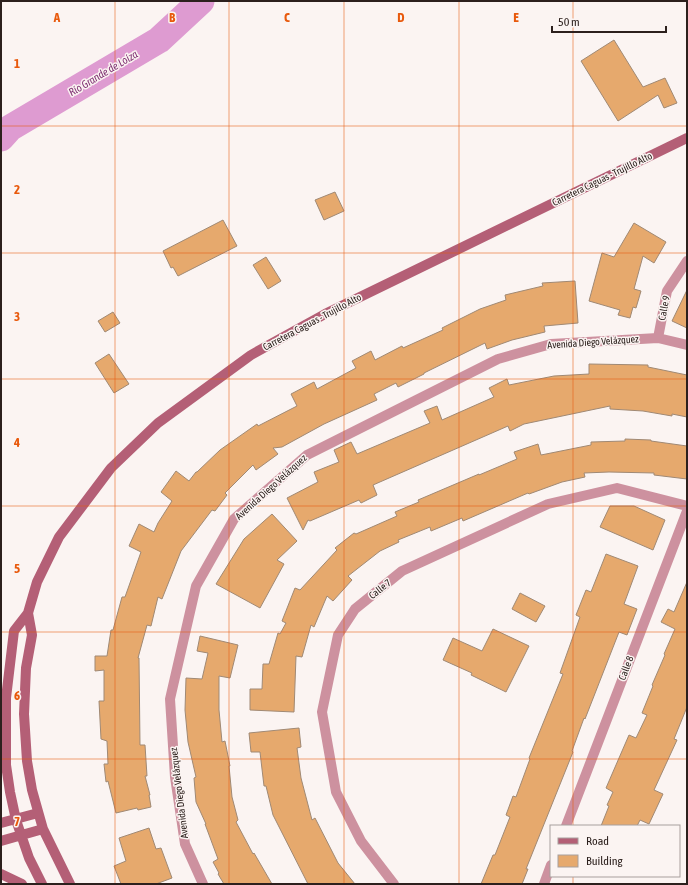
<svg xmlns="http://www.w3.org/2000/svg" width="688" height="885" font-family="'Asap Condensed',sans-serif">
	<style>
		.lines { fill: none; stroke-linecap: round; stroke-linejoin: round }
		.river { stroke: #de9bd1; stroke-width: 27 }
		.building { fill: #e6a96d; stroke: #a08974 }
		.street { stroke: #cd919f; stroke-width: 10 }
		.secondary { stroke: #b45f76; stroke-width: 10 }
		.grid { fill: none; stroke: #e8590c; stroke-width: 1; stroke-opacity: 0.55 }
		.labels { text-anchor: middle; dominant-baseline: central; stroke-width: 3; stroke-linejoin: round; paint-order: stroke }
		.street-label { font-size: 10px; fill: #2c201d; stroke: #fbf4f2 }
		.water-label { font-size: 11px; font-style: italic; fill: #803274; stroke: #fbf4f2 }
		.grid-label { font-size: 13px; text-anchor: middle; font-weight: bold; fill: #e8590c; stroke: #fbf4f2; stroke-width: 3; stroke-linejoin: round; paint-order: stroke }
	</style>
	<rect width="100%" height="100%" fill="#fbf4f2"/>
	<g class="lines">
		<!-- river -->
		<path class="river" d="M 1,138 L 10,128 L 159,40 L 201,1"/>
	</g>
	<!-- building -->
	<path class="building" d="M 614,40 L 643,87 L 665,78 L 677,103 L 664,108 L 658,95 L 618,121 L 581,61 Z
		M 335,192 L 344,211 L 324,220 L 315,200 Z
		M 223,220 L 237,246 L 178,276 L 173,267 L 171,268 L 163,251 Z
		M 634,223 L 666,242 L 654,263 L 643,256 L 634,289 L 641,291 L 636,308 L 633,307 L 630,318 L 618,315 L 620,310 L 589,301 L 602,253 L 614,257 Z
		M 266,257 L 281,281 L 268,289 L 253,265 Z
		M 575,281 L 578,323 L 544,326 L 545,332 L 512,340 L 487,349 L 485,343 L 424,373 L 424,374 L 398,387 L 396,383 L 374,394 L 377,400 L 324,424 L 282,447 L 273,448 L 278,454 L 256,470 L 253,465 L 225,493 L 227,495 L 215,511 L 212,510 L 181,551 L 162,599 L 158,597 L 151,626 L 147,625 L 138,658 L 139,658 L 140,745 L 145,745 L 147,776 L 145,776 L 150,795 L 149,795 L 151,807 L 138,810 L 137,808 L 116,813 L 108,781 L 106,782 L 104,764 L 108,764 L 107,741 L 101,739 L 99,701 L 104,701 L 104,670 L 95,671 L 95,656 L 107,656 L 111,630 L 113,630 L 122,597 L 125,597 L 141,552 L 129,546 L 139,524 L 154,532 L 158,523 L 172,501 L 161,492 L 176,471 L 189,481 L 196,472 L 197,472 L 220,450 L 257,424 L 258,426 L 297,406 L 291,394 L 314,382 L 317,389 L 356,368 L 352,361 L 371,351 L 375,360 L 402,346 L 403,348 L 443,330 L 442,328 L 480,309 L 506,300 L 505,295 L 543,286 L 542,283 Z
		M 687,290 L 687,328 L 672,321 Z
		M 113,312 L 120,323 L 105,332 L 98,321 Z
		M 109,354 L 129,384 L 114,393 L 95,363 Z
		M 589,364 L 648,365 L 648,367 L 687,375 L 687,417 L 672,414 L 672,416 L 643,411 L 610,409 L 610,406 L 524,424 L 510,431 L 508,426 L 373,485 L 377,495 L 361,503 L 359,500 L 310,521 L 308,520 L 303,530 L 287,498 L 318,482 L 314,472 L 339,462 L 334,450 L 351,442 L 357,454 L 430,423 L 424,411 L 437,406 L 442,420 L 494,397 L 489,388 L 507,379 L 509,385 L 554,376 L 589,374 Z
		M 625,439 L 651,440 L 651,441 L 687,446 L 687,479 L 654,475 L 654,473 L 609,472 L 584,473 L 585,477 L 562,482 L 529,494 L 528,493 L 463,521 L 462,518 L 431,531 L 430,527 L 398,540 L 399,542 L 380,551 L 348,576 L 352,580 L 333,601 L 327,596 L 314,627 L 311,625 L 302,657 L 296,656 L 294,712 L 250,710 L 250,689 L 262,689 L 263,664 L 269,664 L 278,633 L 280,634 L 286,623 L 282,621 L 295,588 L 300,590 L 337,550 L 335,548 L 354,533 L 356,534 L 397,516 L 395,512 L 419,502 L 418,500 L 479,474 L 479,475 L 517,459 L 514,452 L 538,444 L 541,455 L 591,445 L 591,442 L 625,441 Z
		M 610,506 L 634,506 L 665,520 L 653,550 L 600,527 Z
		M 272,514 L 297,541 L 277,560 L 284,564 L 260,608 L 216,584 L 244,539 Z
		M 606,554 L 638,566 L 624,604 L 637,609 L 627,635 L 619,632 L 585,719 L 584,718 L 572,751 L 573,752 L 526,869 L 528,869 L 522,884 L 481,884 L 493,855 L 495,855 L 510,817 L 506,815 L 513,796 L 516,797 L 530,759 L 529,758 L 563,674 L 560,673 L 580,617 L 576,615 L 586,590 L 591,592 Z
		M 687,582 L 687,707 L 674,739 L 677,740 L 654,790 L 663,794 L 649,824 L 640,820 L 637,826 L 601,826 L 609,806 L 607,805 L 613,792 L 606,788 L 629,735 L 636,738 L 647,715 L 642,713 L 653,686 L 652,685 L 665,655 L 664,654 L 675,629 L 661,622 L 668,609 L 674,612 Z
		M 520,593 L 545,606 L 536,622 L 512,609 Z
		M 493,629 L 529,646 L 506,692 L 471,675 L 472,673 L 443,660 L 453,638 L 482,651 Z
		M 200,636 L 238,645 L 230,678 L 219,676 L 219,710 L 222,742 L 225,741 L 230,766 L 229,766 L 232,797 L 238,820 L 236,822 L 253,854 L 254,853 L 272,884 L 224,884 L 218,874 L 219,873 L 213,862 L 218,859 L 205,824 L 206,824 L 196,802 L 194,778 L 196,777 L 188,742 L 185,710 L 186,678 L 202,679 L 208,653 L 197,651 Z
		M 299,728 L 301,747 L 297,748 L 301,778 L 312,820 L 315,818 L 338,863 L 355,884 L 308,884 L 273,815 L 266,786 L 264,786 L 260,752 L 251,752 L 249,733 Z
		M 149,828 L 156,849 L 161,848 L 172,878 L 156,884 L 121,884 L 114,866 L 126,861 L 119,838 Z"/>
	<g class="lines">
		<!-- street -->
		<path class="street" d="M 658,338 L 667,291 L 687,261
			M 566,826 L 687,511
			M 203,884 L 185,844 L 175,777 L 170,699 L 196,586 L 234,519 L 307,455 L 498,359 L 551,344 L 658,338 L 687,345
			M 394,884 L 361,841 L 336,792 L 322,712 L 338,635 L 355,609 L 402,571 L 548,504 L 617,488 L 687,506
			M 544,884 L 551,865"/>
		<!-- secondary -->
		<path class="secondary" d="M 28,613 L 32,635 L 26,668 L 24,714 L 27,761 L 32,790 L 43,829 L 70,884
			M 1,823 L 38,813
			M 1,841 L 43,829
			M 1,874 L 22,884
			M 42,884 L 29,858 L 16,820 L 10,792 L 6,765 L 6,698 L 14,631 L 28,613 L 37,582 L 59,537 L 111,468 L 158,423 L 251,355 L 325,314 L 687,138"/>
	</g>
	<!-- grid -->
	<path class="grid" d="M 115,1 L 115,884M 229,1 L 229,884M 344,1 L 344,884M 459,1 L 459,884M 573,1 L 573,826M 1,126 L 687,126M 1,253 L 687,253M 1,379 L 687,379M 1,506 L 687,506M 1,632 L 687,632M 1,759 L 687,759M 573,876 L 573,884"/>
	<g class="labels">
		<!-- street labels -->
		<g class="street-label">
			<text transform="translate(602 179) rotate(-26)">Carretera Caguas - Trujillo Alto</text>
			<text transform="translate(664 308) rotate(-79)">Calle 9</text>
			<text transform="translate(312 322) rotate(-28)">Carretera Caguas - Trujillo Alto</text>
			<text transform="translate(593 342) rotate(-4)">Avenida Diego Velázquez</text>
			<text transform="translate(271 487) rotate(-42)">Avenida Diego Velázquez</text>
			<text transform="translate(380 589) rotate(-38)">Calle 7</text>
			<text transform="translate(626 668) rotate(-69)">Calle 8</text>
			<text transform="translate(179 793) rotate(-97)">Avenida Diego Velázquez</text>
		</g>
		<!-- water labels -->
		<g class="water-label">
			<text transform="translate(103 73) rotate(-31)">Río Grande de Loíza</text>
		</g>
	</g>
	<g class="grid-label">
		<text x="57" y="22">A</text>
		<text x="172" y="22">B</text>
		<text x="287" y="22">C</text>
		<text x="401" y="22">D</text>
		<text x="516" y="22">E</text>
		<text x="17" y="68">1</text>
		<text x="17" y="194">2</text>
		<text x="17" y="321">3</text>
		<text x="17" y="447">4</text>
		<text x="17" y="573">5</text>
		<text x="17" y="700">6</text>
		<text x="17" y="826">7</text>
	</g>
	<!-- border -->
	<rect width="688" height="885" fill="none" stroke="#2c201d" stroke-width="4"/>
	<!-- legend -->
	<rect x="550" y="825" width="130" height="52" fill="#fbf4f2" stroke="#a89f9d"/>
	<rect x="558" y="838" width="20" height="6" fill="#b45f76" stroke="#a89f9d"/>
	<text x="586" y="845" font-size="12" fill="#2c201d">Road</text>
	<rect x="558" y="855" width="20" height="12" fill="#e6a96d" stroke="#a89f9d"/>
	<text x="586" y="865" font-size="12" fill="#2c201d">Building</text>
	<!-- scale -->
	<path d="M552 26v6h114v-6" fill="none" stroke="#2c201d" stroke-width="2"/>
	<text x="558" y="26" font-size="12" fill="#2c201d" stroke="#fbf4f2" stroke-width="3" paint-order="stroke">50 m</text>
</svg>
